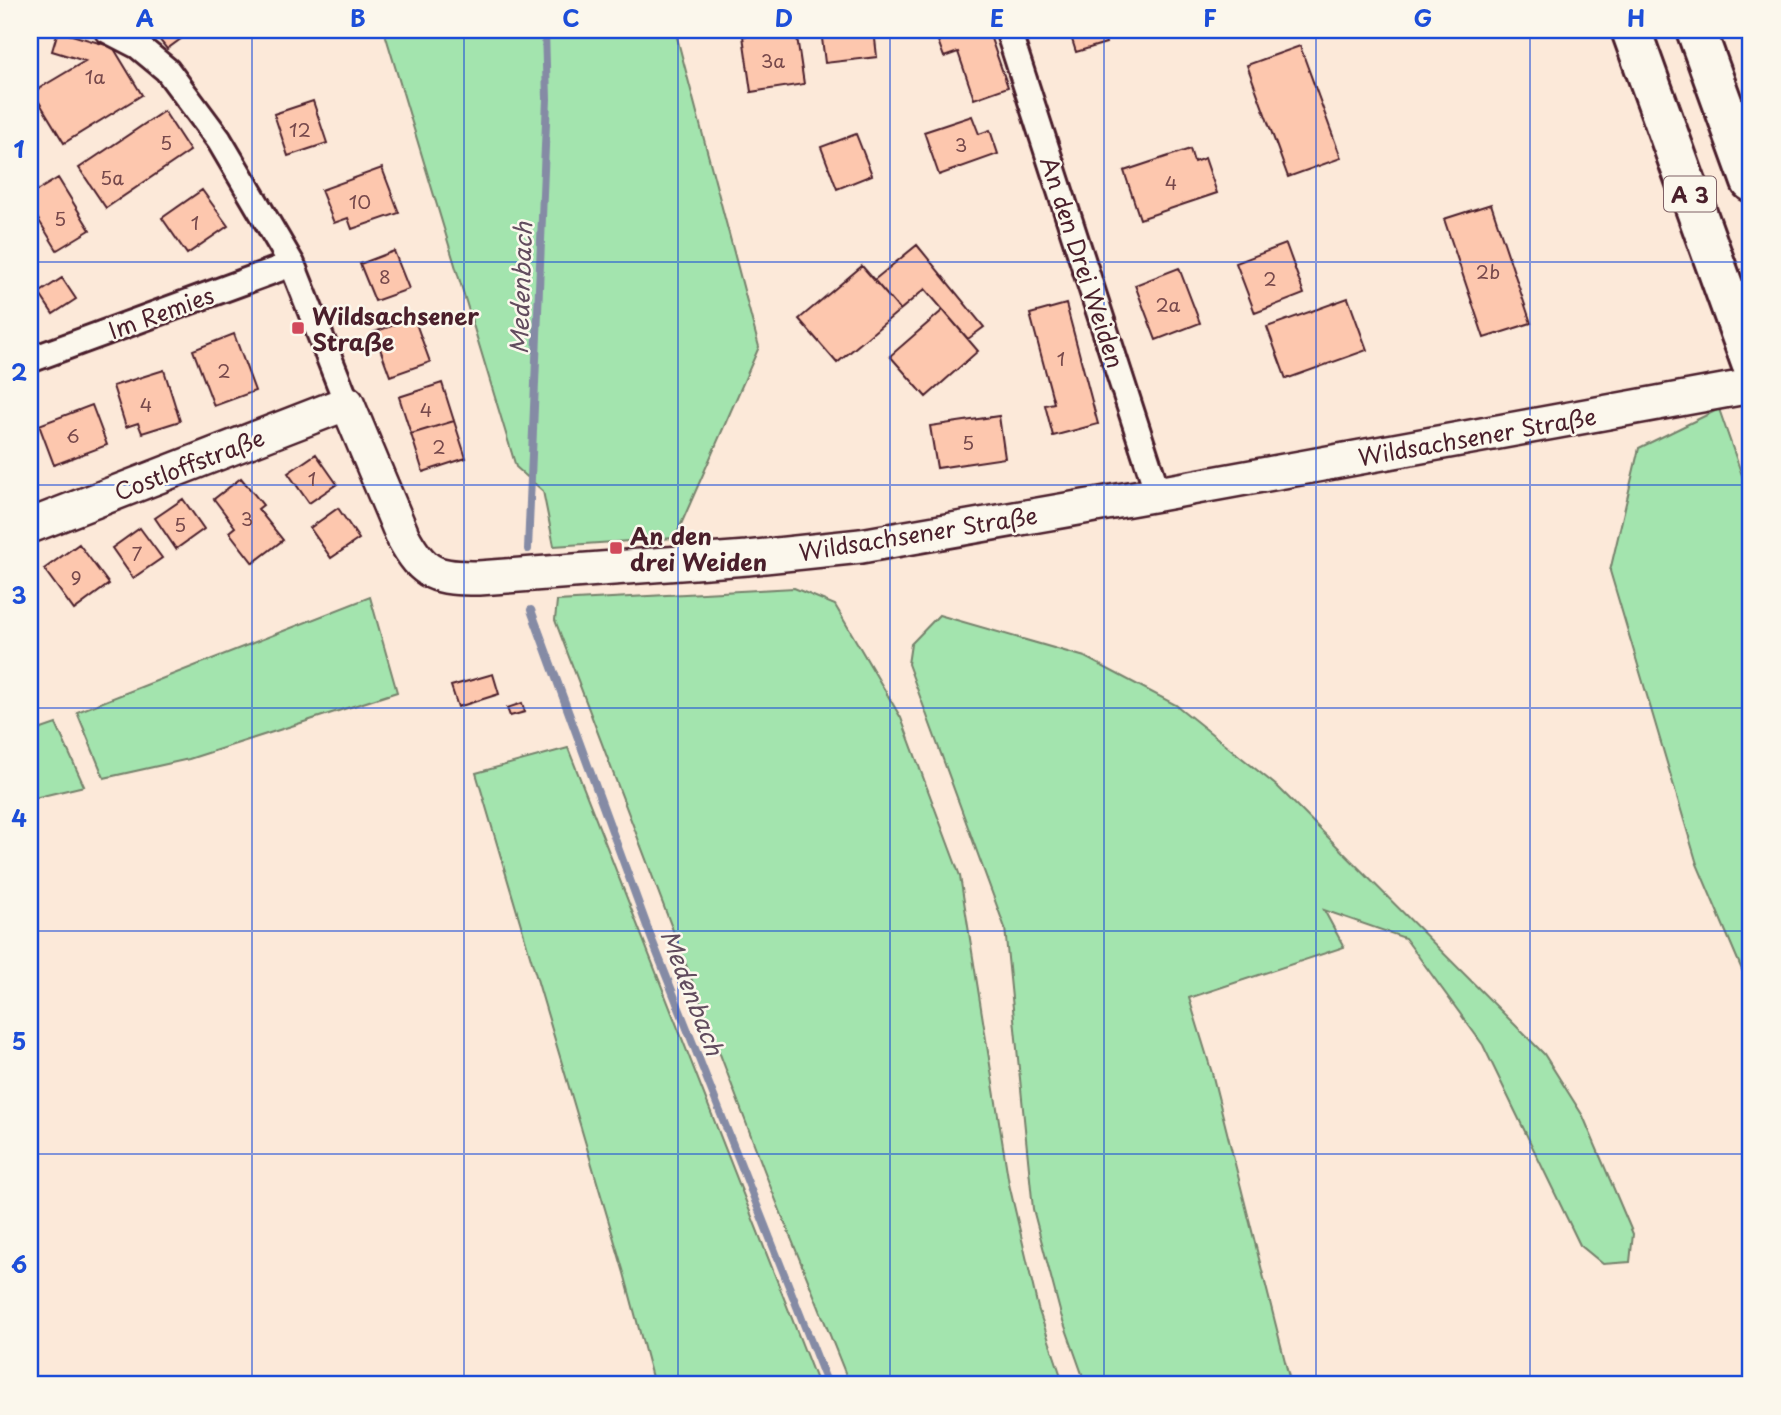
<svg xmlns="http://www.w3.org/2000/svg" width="1781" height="1415" font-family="'Playpen Sans',sans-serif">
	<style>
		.green { fill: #a3e4ae; stroke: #76826c; stroke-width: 2 }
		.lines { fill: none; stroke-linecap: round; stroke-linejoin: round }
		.stream { stroke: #858ba5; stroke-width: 8 }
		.building { fill: #fdc7ae; stroke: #4a1f2b; stroke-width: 2 }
		.street-casing { stroke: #4a1f2b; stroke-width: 30 }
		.secondary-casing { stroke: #4a1f2b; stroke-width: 38 }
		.highway-casing { stroke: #4a1f2b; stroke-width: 44 }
		.street { stroke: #fbf7ec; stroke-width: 24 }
		.secondary { stroke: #fbf7ec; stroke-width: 33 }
		.highway { stroke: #fbf7ec; stroke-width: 38 }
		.grid { fill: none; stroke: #1d4ed8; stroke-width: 2; stroke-opacity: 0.55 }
		.poi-dot { fill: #d1495b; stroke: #fbf7ec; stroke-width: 2.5 }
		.labels { text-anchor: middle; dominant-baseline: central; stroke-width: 5; stroke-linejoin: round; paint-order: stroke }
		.number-label { font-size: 19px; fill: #77494c }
		.shield { fill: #fbf7ec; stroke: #7f6065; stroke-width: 2 }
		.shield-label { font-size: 21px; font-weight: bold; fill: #4a1f2b }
		.street-label { font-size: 23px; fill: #4a1f2b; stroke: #fbf7ec }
		.poi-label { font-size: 23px; font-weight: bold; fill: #4a1f2b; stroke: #fbf7ec; text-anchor: start }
		.water-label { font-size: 24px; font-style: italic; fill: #624c5e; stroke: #fbf7ec }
		.neatline { fill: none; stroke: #1d4ed8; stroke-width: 2.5 }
		.grid-label { font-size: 23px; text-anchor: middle; font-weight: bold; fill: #1d4ed8 }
	</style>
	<rect width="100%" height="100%" fill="#fce9d9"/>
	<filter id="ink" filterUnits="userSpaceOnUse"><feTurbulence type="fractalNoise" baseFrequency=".0143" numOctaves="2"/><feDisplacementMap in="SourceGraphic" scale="14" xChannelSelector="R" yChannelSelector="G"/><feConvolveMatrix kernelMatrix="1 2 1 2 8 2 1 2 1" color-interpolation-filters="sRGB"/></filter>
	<g filter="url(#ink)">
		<!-- green -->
		<path class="green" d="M 384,30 L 675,30 L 759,347 L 675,538 L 554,546 L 543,491 L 516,467 Z
			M 1719,409 L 1751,501 L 1751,991 L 1697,864 L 1610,571 L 1639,448 Z
			M 794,588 L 835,605 L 901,718 L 960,876 L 1009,1184 L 1038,1308 L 1064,1385 L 850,1385 L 769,1183 L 555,620 L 557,601 Z
			M 370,597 L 397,692 L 189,759 L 104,778 L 77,712 Z
			M 939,615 L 1085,657 L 1176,705 L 1278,787 L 1544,1054 L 1583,1116 L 1633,1234 L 1630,1262 L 1603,1264 L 1580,1245 L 1483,1045 L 1405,938 L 1324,910 L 1344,947 L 1189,998 L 1212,1073 L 1291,1385 L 1086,1385 L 1061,1315 L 1033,1209 L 1005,928 L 908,664 L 911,644 Z
			M 56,724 L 84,786 L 30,799 L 30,733 Z
			M 568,748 L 818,1385 L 654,1385 L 624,1273 L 476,773 Z"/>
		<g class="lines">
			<!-- stream -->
			<path class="stream" d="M 528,549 L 547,99 L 545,30
				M 531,610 L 652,940 L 828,1385"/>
		</g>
		<!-- building -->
		<path class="building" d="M 152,30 L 193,30 L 167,49 Z
			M 756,30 L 796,30 L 804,84 L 751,92 L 743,36 L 757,35 Z
			M 821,30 L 874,30 L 877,57 L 825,63 Z
			M 934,30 L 988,30 L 1008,87 L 974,99 L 958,52 L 944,57 Z
			M 1069,30 L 1102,30 L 1106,43 L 1076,52 Z
			M 58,31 L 113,47 L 142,95 L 64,143 L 33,92 L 85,61 L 52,51 Z
			M 1300,46 L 1341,158 L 1288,177 L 1247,65 Z
			M 313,101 L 327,143 L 288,156 L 274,114 Z
			M 164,111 L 190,151 L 106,208 L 79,168 Z
			M 972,116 L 979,134 L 990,130 L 998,154 L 939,175 L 924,132 Z
			M 30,120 L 38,133 L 30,139 Z
			M 856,134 L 872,175 L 837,189 L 821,147 Z
			M 1190,149 L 1194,162 L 1205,158 L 1217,193 L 1140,219 L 1124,171 Z
			M 382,168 L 399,213 L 352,229 L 348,218 L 334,223 L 321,190 Z
			M 58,178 L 90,230 L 57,250 L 30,206 L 30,195 Z
			M 202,190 L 228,226 L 187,254 L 162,218 Z
			M 1491,204 L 1531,323 L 1484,338 L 1444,219 Z
			M 1286,244 L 1304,294 L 1255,313 L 1236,263 Z
			M 917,245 L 984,327 L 968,339 L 925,289 L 900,310 L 874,280 Z
			M 394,251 L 409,289 L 375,301 L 360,264 Z
			M 862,266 L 900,310 L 837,363 L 799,319 Z
			M 1179,268 L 1200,323 L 1156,340 L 1135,285 Z
			M 62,278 L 76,299 L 53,314 L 39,293 Z
			M 1348,298 L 1367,350 L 1286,379 L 1267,327 Z
			M 1066,304 L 1098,424 L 1053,436 L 1045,405 L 1054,403 L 1030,314 Z
			M 943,310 L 978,351 L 926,397 L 890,356 Z
			M 414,318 L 430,362 L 390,376 L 374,332 Z
			M 234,334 L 255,391 L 214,406 L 193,350 Z
			M 164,370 L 180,421 L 142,433 L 138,423 L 126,427 L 113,386 Z
			M 442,383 L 454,421 L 411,434 L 399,397 Z
			M 92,405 L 107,445 L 54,465 L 39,425 Z
			M 999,416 L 1005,458 L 937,468 L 930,426 Z
			M 454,421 L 466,458 L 423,472 L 411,434 Z
			M 316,454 L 337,484 L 309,503 L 288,473 Z
			M 241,478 L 263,505 L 258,509 L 283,540 L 253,563 L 229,532 L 235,527 L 214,499 Z
			M 183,499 L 204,529 L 176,549 L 155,518 Z
			M 338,508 L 359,539 L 331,558 L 310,528 Z
			M 140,528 L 162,558 L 133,578 L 112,548 Z
			M 79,544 L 109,584 L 74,610 L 44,569 Z
			M 493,674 L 499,694 L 458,707 L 451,686 Z
			M 522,703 L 525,712 L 510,716 L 507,708 Z"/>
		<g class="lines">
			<!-- street casing -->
			<g class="street-casing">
				<path id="street" d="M 107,30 L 138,46 L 167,70 L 219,140 L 292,264 L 347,403
					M 1008,30 L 1158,494
					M 30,360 L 292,264"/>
			</g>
			<!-- secondary casing -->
			<g class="secondary-casing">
				<path id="secondary" d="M 30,526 L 347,403 L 403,537 C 424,576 437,578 479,578 L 747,558 L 861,546 L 1158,494 L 1751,386"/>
			</g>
			<!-- highway casing -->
			<g class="highway-casing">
				<path id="highway" d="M 1631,30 L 1751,363
					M 1696,30 L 1751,182"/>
			</g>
			<!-- street -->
			<use href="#street" class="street"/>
			<!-- secondary -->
			<use href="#secondary" class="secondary"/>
			<!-- highway -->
			<use href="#highway" class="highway"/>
		</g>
	</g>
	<!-- grid -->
	<path class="grid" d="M 252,30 L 252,1385M 464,30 L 464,1385M 678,30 L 678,1385M 890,30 L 890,1385M 1104,30 L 1104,1385M 1316,30 L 1316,1385M 1530,30 L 1530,1385M 30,262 L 1751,262M 30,485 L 1751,485M 30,708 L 1751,708M 30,931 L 1751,931M 30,1154 L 1751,1154"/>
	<!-- markers -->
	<g class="poi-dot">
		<rect x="291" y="321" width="14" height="14" rx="3.5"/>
		<rect x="609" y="541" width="14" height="14" rx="3.5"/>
	</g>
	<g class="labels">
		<!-- number labels -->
		<g class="number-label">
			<text x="773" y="60">3a</text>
			<text x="95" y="76">1a</text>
			<text x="300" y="129">12</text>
			<text x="166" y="142">5</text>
			<text x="961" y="144">3</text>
			<text x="112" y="177">5a</text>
			<text x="1171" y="182">4</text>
			<text x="360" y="201">10</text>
			<text x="60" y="218">5</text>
			<text x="195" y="222">1</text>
			<text x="1488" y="271">2b</text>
			<text x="385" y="276">8</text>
			<text x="1270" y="278">2</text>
			<text x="1168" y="304">2a</text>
			<text x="1061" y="358">1</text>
			<text x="224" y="370">2</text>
			<text x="146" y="404">4</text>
			<text x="426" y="409">4</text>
			<text x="73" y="435">6</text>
			<text x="968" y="442">5</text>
			<text x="439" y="446">2</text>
			<text x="312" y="478">1</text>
			<text x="247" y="518">3</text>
			<text x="180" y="524">5</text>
			<text x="137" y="553">7</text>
			<text x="76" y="577">9</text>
		</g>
		<!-- shield labels -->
		<rect class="shield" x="1664" y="176.5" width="52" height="35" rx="5"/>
		<g class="shield-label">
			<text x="1690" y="194">A 3</text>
		</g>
		<!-- street labels -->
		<g class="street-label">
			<text transform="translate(1083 262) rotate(72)">An den Drei Weiden</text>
			<text transform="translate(161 312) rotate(-20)">Im Remies</text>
			<text transform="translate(1477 436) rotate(-10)">Wildsachsener Straße</text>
			<text transform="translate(189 464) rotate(-21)">Costloffstraße</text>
			<text transform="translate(918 533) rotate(-9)">Wildsachsener Straße</text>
		</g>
		<!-- poi labels -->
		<g class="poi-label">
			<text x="312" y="315">Wildsachsener<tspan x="312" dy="26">Straße</tspan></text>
			<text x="630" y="535">An den<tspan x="630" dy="26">drei Weiden</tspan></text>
		</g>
		<!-- water labels -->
		<g class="water-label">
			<text transform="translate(520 288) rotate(-88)">Medenbach</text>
			<text transform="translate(693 992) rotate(69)">Medenbach</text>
		</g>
	</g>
	<!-- margin -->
	<rect width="1781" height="1415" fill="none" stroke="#fbf7ec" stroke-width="77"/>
	<rect x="38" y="38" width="1704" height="1338" class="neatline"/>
	<g class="grid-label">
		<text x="145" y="27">A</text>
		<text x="358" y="27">B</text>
		<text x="571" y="27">C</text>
		<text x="784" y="27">D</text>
		<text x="997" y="27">E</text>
		<text x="1210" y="27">F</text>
		<text x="1423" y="27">G</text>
		<text x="1636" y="27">H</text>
		<text x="19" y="158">1</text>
		<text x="19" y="381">2</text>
		<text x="19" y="604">3</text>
		<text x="19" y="827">4</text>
		<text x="19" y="1050">5</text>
		<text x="19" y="1273">6</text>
	</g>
</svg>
